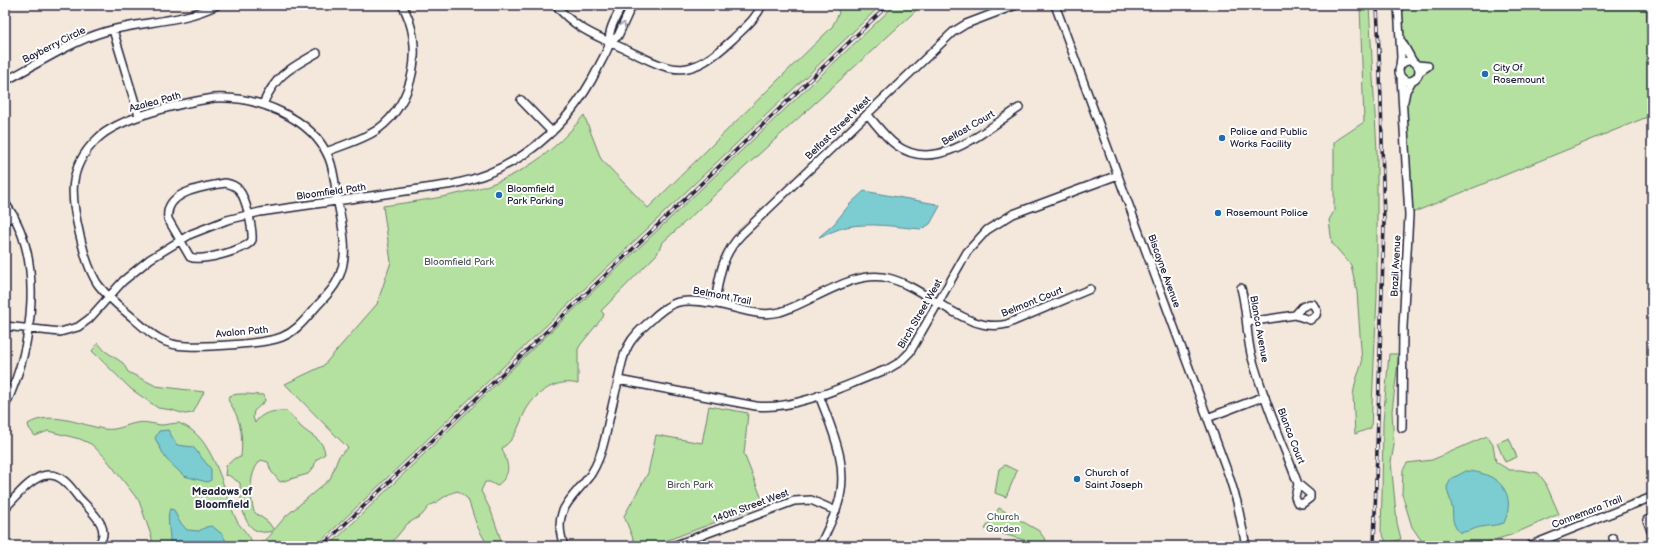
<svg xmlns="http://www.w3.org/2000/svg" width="1657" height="551" font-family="'Balsamiq Sans',sans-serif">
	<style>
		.green { fill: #b4e1a0; stroke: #6b826e }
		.water { fill: #7bcdd2; stroke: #578996 }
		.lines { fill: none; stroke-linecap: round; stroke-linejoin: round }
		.minor-casing { stroke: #22223b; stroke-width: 10 }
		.minor { stroke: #fff; stroke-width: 7 }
		.rail-casing { stroke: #22223b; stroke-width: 3.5 }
		.rail { stroke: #fff; stroke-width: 2; stroke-dasharray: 6; stroke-linecap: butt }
		.oneway { stroke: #9c9ca7 }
		.poi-dot { fill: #1f6fb2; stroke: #fff; stroke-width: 1.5 }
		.labels { text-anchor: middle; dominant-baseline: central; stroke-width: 4; stroke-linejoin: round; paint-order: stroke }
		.street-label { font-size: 10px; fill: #22223b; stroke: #fff }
		.poi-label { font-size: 10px; fill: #22223b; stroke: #fff; text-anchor: start }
		.park-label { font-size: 10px; fill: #4e5b59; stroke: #fff }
		.neighbourhood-label { font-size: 11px; font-weight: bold; fill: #22223b; stroke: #fff }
	</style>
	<rect width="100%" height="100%" fill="#f4e7dc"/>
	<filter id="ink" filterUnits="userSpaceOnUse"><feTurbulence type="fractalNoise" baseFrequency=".025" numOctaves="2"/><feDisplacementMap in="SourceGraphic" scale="8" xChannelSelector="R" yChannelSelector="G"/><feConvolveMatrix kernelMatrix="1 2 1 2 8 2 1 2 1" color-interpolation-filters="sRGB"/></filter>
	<g filter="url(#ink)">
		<!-- green -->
		<path class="green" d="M 836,5 L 881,5 L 316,546 L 151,546 L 152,538 L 139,501 L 104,456 L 91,444 L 80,439 L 48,431 L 35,436 L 29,428 L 28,424 C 51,410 81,425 104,429 C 117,431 125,425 136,423 C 144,421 153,424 161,425 C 166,425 173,423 179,423 C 181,424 185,426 187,427 C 215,443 224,492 236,519 C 238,525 244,529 247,534 C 249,536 249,539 252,541 C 259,547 270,538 273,531 C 242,539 241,504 240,483 L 228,475 L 225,476 L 226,466 L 235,458 L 241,457 C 243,434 241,419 228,400 L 229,396 C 241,392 251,395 264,395 L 265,401 L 254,411 L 253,417 L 255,423 C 263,411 274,411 287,411 C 292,416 296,421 300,426 C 310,436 324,439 325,454 L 316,460 L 314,467 L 308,474 L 280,482 L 271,471 L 268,462 L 261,460 C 248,473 250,496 254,512 L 268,522 L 274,530 L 286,516 L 330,479 L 339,456 L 348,448 L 285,384 L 323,366 L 377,304 L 391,262 L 383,206 C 469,194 526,187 584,115 L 601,159 L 648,208 L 832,27 L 839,13 Z
			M 895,5 L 922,5 L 662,243 L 657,254 L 601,311 L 604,314 L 603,317 L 581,344 L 578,349 L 578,384 C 557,378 536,392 526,410 C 518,425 517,438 502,448 C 508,466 513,472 497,486 L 490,482 L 485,482 L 481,491 L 491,511 L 502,543 L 505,546 L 522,542 L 527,546 L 488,546 L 477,526 L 468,499 L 458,491 C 446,493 437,504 430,505 L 422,515 L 407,524 L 389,546 L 329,546 L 545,337 Z
			M 1360,5 L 1369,5 L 1377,151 L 1377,296 L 1371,428 L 1355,434 L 1353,395 L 1356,380 L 1362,363 L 1357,292 L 1351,265 L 1332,243 L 1329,220 L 1334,211 L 1334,142 L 1364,122 Z
			M 1398,5 L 1646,5 L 1652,115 L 1407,215 Z
			M 98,343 L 105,351 L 123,363 L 128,372 L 156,386 L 204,392 L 193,413 L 185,414 L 172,410 L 158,408 L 131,389 L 92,351 Z
			M 1389,354 L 1399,354 L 1392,411 L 1394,445 L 1391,462 L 1397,523 L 1401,539 L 1387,544 L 1381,531 L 1382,496 L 1383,422 Z
			M 709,406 L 748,413 L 744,454 L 764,504 L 652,546 L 636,546 L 624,516 L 648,473 L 656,435 L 702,443 Z
			M 1487,436 L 1493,445 L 1496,462 L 1509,470 L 1520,470 L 1538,473 L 1545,482 L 1559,514 L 1511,535 L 1473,546 L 1429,546 L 1421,540 L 1412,527 L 1402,494 L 1403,470 L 1407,463 L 1432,460 Z
			M 1509,438 L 1517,457 L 1505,462 L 1497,443 Z
			M 1005,465 L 1017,471 L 1006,497 L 995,493 L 999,469 Z
			M 999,508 L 1039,531 L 1047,542 L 1045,546 L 985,529 Z"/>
		<!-- water -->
		<path class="water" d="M 864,191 L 936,204 L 940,206 L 930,224 L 921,229 C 896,227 871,222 846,227 C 837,229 828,234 819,237 L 834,224 L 850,204 Z
			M 168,430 L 177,445 L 193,447 L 211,469 L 211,480 L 207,482 L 184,476 L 166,459 L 155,438 L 159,431 Z
			M 1466,471 C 1497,472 1518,492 1504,523 C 1496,526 1489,525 1481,527 C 1474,528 1467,533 1459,532 C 1449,520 1455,515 1451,503 C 1450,497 1447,493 1447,487 L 1451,479 Z
			M 170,509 L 174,510 L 179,521 L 187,530 L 199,531 L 206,527 L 212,526 L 222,534 L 229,546 L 170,546 C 171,536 166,516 170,509 Z"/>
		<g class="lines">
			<!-- minor casing -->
			<g class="minor-casing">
				<path id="minor" d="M 556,5 C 571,25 593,35 616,45 C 670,69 683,86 733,39 C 743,29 756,19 762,5
					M 1055,5 L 1229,476 L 1237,502 L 1246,546
					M 1398,5 L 1401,57 L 1400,66
					M 113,30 L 139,116
					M 610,42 L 618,36 L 632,5
					M 1402,42 L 1413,62
					M1399 71a10 10 0 1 1 20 0a10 10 0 1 1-20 0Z
					M 1417,65 L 1428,66 L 1419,72
					M 1401,77 L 1409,215 L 1403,327 L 1402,428
					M 5,81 C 36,65 70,42 104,32 C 141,21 181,23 217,5
					M 214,98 C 256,96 312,117 329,158 C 335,173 335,188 338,203 C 343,229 350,257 337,281 C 332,291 323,299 316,307 C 306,318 297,331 282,337 C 264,344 208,347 187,346 C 163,346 149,332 133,318 C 120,307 107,297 97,283 C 88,268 84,252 80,236 C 71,198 66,169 97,139 C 119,117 182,103 214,98 Z
					M 521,100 L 552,132
					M 1404,101 L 1406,91 L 1412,81
					M 263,104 C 276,74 291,68 317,53
					M 867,114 C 876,124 885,137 896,145 C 937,175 985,130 1019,108
					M 326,152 C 343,145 362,140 377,130 C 415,103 425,44 402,5
					M 225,183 C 231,184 236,186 239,190 C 246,198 253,229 252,240 C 247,250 200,262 190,257 L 168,219 C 164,191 204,187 225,183 Z
					M 5,203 C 46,258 33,347 5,406
					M 5,221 L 14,216
					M 1241,288 C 1247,310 1246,332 1251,354 C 1263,399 1282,441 1298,484 L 1295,497 L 1297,502 L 1302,504 L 1310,498 L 1310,494 L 1298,484
					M 715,303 C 719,276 722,254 742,234 L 953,32 L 966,24 L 1016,5
					M 1248,322 L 1295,315 L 1310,320 L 1316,315 L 1317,311 L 1313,304 L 1309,304 L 1302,307 L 1295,315
					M 5,326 L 60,332 L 78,327 L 89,319 L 123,281 L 150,259 L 191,234 L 227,220 L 260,212 L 454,184 C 518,170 568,128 597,70 C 601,61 608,51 610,42 C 610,39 609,36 610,33 C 611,24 619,13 622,5
					M 618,380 L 756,406 C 795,411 851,383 888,369 L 900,362 L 910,352 L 967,252 L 987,230 L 1013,214 L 1118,175
					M 819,395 C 832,430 850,466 838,504 C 834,518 826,532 820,546
					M 1207,418 L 1265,396
					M 5,508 C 16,497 28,481 42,476 C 49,474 57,475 63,480 C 69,484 74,492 79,498 C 91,511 114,529 97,546
					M 1647,520 L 1652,533
					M 1613,538 L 1616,546
					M 564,546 C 551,509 572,500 591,474 C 598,463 602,451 605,438 C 609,420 613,401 618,382 C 620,370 622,357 628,346 C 633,336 641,329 649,322 C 671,300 681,298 711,303 C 735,306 756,318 780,312 C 813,302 853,269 888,278 C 926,287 968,335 1007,324 L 1090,289
					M 673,546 L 794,501 L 811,500 L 836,511
					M 1529,546 L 1652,497"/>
			</g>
			<!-- minor -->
			<use href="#minor" class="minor"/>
			<!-- rail casing -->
			<g class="rail-casing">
				<path id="rail" d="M 322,546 L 888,5
					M 1374,546 L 1384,225 L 1381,99 L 1377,5"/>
			</g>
			<!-- rail -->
			<use href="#rail" class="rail"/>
		</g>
		<!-- one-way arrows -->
		<defs><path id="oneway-chevron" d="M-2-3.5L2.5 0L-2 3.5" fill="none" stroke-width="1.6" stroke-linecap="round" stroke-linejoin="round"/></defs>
		<use class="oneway" href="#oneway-chevron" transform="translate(623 25) rotate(-65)"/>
	</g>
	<!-- markers -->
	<g class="poi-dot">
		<circle cx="1485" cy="74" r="4"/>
		<circle cx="1222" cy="138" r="4"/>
		<circle cx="499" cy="195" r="4"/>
		<circle cx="1218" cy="213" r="4"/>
		<circle cx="1077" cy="479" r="4"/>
	</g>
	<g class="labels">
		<!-- street labels -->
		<g class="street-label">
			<text transform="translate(54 45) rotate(-27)">Bayberry Circle</text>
			<text transform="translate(155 102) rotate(-15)">Azalea Path</text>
			<text transform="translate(838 128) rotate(-44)">Belfast Street West</text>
			<text transform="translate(968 128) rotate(-30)">Belfast Court</text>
			<text transform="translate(331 192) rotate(-8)">Bloomfield Path</text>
			<text transform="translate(1396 266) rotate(-87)">Brazil Avenue</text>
			<text transform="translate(1164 271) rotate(70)">Biscayne Avenue</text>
			<text transform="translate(722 296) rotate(11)">Belmont Trail</text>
			<text transform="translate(1032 302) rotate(-22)">Belmont Court</text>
			<text transform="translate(920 314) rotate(-60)">Birch Street West</text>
			<text transform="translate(1259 329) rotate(80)">Blanca Avenue</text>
			<text transform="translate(242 332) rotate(-5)">Avalon Path</text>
			<text transform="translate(1291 436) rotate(69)">Blanca Court</text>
			<text transform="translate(751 506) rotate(-20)">140th Street West</text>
			<text transform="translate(1587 512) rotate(-21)">Connemara Trail</text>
		</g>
		<!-- poi labels -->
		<g class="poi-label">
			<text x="1493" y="68">City Of<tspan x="1493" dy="12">Rosemount</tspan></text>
			<text x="1230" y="132">Police and Public<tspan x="1230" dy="12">Works Facility</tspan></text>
			<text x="507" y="189">Bloomfield<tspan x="507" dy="12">Park Parking</tspan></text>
			<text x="1226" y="213">Rosemount Police</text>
			<text x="1085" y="473">Church of<tspan x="1085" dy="12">Saint Joseph</tspan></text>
		</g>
		<!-- park labels -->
		<g class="park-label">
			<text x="459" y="262">Bloomfield Park</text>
			<text x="690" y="485">Birch Park</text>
			<text x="1003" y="517">Church<tspan x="1003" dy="12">Garden</tspan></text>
		</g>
		<!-- neighbourhood labels -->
		<g class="neighbourhood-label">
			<text x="222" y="491">Meadows of<tspan x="222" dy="13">Bloomfield</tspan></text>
		</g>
	</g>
	<!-- margin -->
	<rect width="1657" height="551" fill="none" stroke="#fff" stroke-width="20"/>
	<rect x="10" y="10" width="1637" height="531" fill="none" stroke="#22223b" stroke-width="1.5" filter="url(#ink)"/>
</svg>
